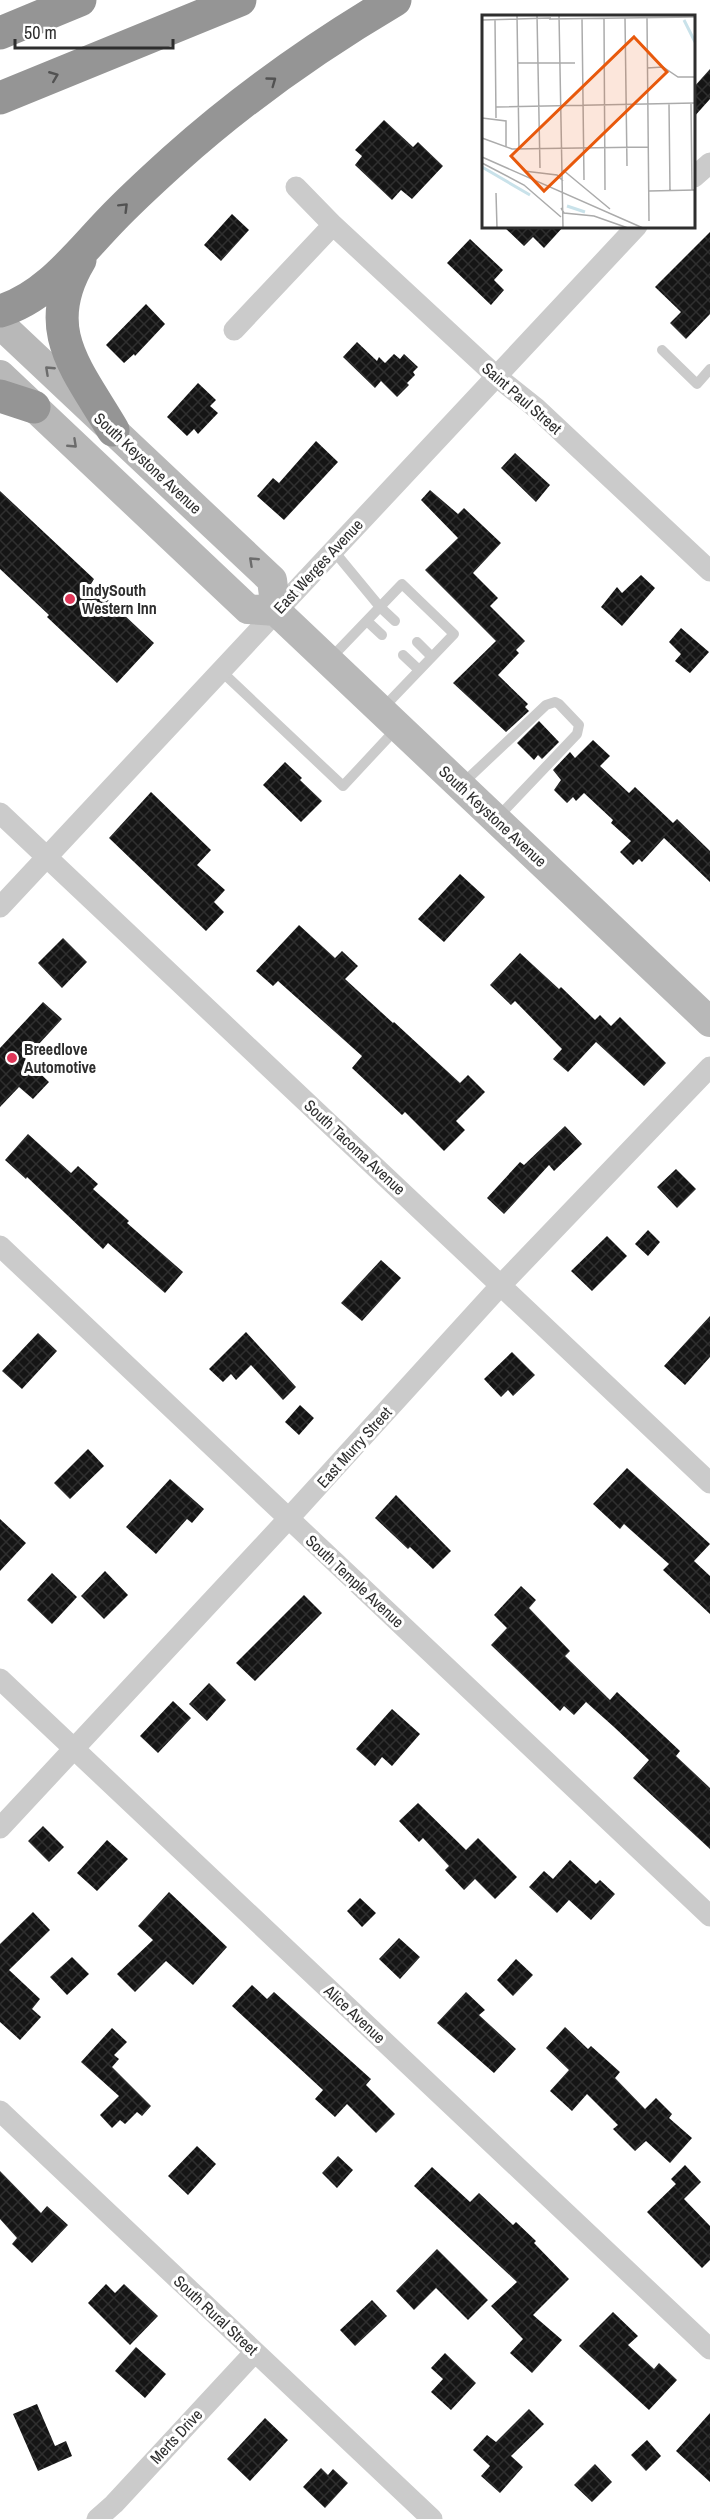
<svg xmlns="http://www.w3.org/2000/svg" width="710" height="2519" font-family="'Archivo Narrow',sans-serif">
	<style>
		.building { fill: url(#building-cross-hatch) }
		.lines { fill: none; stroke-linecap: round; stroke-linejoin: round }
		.lane { stroke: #cbcbcb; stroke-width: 10 }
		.street { stroke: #cbcbcb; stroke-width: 21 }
		.secondary { stroke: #b8b8b8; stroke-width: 30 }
		.highway { stroke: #959595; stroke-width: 33 }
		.oneway { stroke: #525252 }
		.oneway2 { stroke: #6c6c6c }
		.poi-dot { fill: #df3658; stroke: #fff; stroke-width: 2 }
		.labels { text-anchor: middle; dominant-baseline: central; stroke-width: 6; stroke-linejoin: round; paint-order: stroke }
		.street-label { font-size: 16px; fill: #2e2e2e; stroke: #fff }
		.poi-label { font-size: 16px; font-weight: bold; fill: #2e2e2e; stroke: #fff; text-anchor: start }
		.inset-river { fill: none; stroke: #c9e2ea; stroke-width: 3 }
		.inset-road { fill: none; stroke: #ababab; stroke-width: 1.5 }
		.view { fill: #e8590c; fill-opacity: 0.15; stroke: #e8590c; stroke-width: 3 }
		.inset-edge { fill: none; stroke: #2e2e2e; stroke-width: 3 }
	</style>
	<defs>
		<pattern id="building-cross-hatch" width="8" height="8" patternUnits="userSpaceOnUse" patternTransform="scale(1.5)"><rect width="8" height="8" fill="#151515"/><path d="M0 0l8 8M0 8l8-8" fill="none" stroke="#2f2f2f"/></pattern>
	</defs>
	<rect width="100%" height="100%" fill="#fff"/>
	<!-- building -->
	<path class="building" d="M 710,69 L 710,99 L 693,118 L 693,88 Z
		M 384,120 L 413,147 L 418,142 L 443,166 L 412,199 L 401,190 L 392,200 L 355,165 L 362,156 L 355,150 Z
		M 232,214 L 249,230 L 221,261 L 204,245 Z
		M 503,226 L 564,226 L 544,248 L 533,237 L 524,246 Z
		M 710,232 L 710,314 L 686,339 L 670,323 L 681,312 L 655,287 Z
		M 470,239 L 503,270 L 494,280 L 504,290 L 491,305 L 447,263 Z
		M 146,304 L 165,324 L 135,356 L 134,354 L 124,363 L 106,345 Z
		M 357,342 L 377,361 L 379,357 L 385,363 L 394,354 L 400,359 L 404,354 L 418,367 L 413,372 L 415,375 L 407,383 L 409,385 L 397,397 L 381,381 L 375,388 L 343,357 Z
		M 198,383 L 216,400 L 210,406 L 218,413 L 198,434 L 194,429 L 187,436 L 167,417 Z
		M 316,441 L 338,462 L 284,520 L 257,496 L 273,478 L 279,483 Z
		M 515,453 L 550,485 L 536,502 L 501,468 Z
		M 430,490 L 458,514 L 464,508 L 501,543 L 473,573 L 498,598 L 490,606 L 525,641 L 516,650 L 519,653 L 498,675 L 528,704 L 525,707 L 529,711 L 506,732 L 453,683 L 496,641 L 425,570 L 458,538 L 421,500 Z
		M 0,491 L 94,579 L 91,584 L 154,643 L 117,683 L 47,617 L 49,615 L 0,569 Z
		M 641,575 L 655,588 L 622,626 L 601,607 L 617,587 L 622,593 Z
		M 681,628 L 709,652 L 690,673 L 675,661 L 681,654 L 669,642 Z
		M 539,721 L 559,742 L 542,759 L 538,755 L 534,760 L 517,743 Z
		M 593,740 L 610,756 L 600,766 L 629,793 L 635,787 L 673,823 L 677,819 L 710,851 L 710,882 L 664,838 L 642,862 L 639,859 L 633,865 L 620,852 L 631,841 L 611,823 L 613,820 L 584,793 L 576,801 L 573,797 L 567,803 L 554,790 L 561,780 L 553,770 L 570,752 L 575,758 Z
		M 285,762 L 302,778 L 300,780 L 322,801 L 301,822 L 263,785 Z
		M 151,792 L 211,850 L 197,865 L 225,890 L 214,902 L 224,912 L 206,931 L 109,838 Z
		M 460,874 L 485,897 L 444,942 L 418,919 Z
		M 299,925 L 335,958 L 342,951 L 358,966 L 345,979 L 393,1023 L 394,1022 L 460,1083 L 468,1075 L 485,1092 L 456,1121 L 465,1130 L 444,1151 L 405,1112 L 402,1115 L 352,1068 L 362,1056 L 278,981 L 273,986 L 256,971 Z
		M 63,938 L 87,962 L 62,988 L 38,963 Z
		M 520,953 L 559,989 L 561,987 L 595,1020 L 600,1015 L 611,1026 L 620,1017 L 666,1063 L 644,1086 L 596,1042 L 568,1072 L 553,1059 L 562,1049 L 515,1001 L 511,1005 L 490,985 Z
		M 43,1002 L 62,1019 L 25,1059 L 49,1082 L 33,1099 L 19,1087 L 0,1107 L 0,1048 Z
		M 565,1126 L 582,1144 L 554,1171 L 549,1165 L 504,1214 L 487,1198 L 520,1162 L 524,1165 Z
		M 28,1134 L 71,1173 L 78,1166 L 98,1184 L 93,1189 L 129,1221 L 127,1223 L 183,1272 L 165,1293 L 108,1243 L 103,1249 L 27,1177 L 26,1179 L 5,1160 Z
		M 676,1169 L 696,1189 L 677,1208 L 657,1187 Z
		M 648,1230 L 660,1242 L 648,1256 L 635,1244 Z
		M 607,1236 L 627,1256 L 592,1291 L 571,1271 Z
		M 381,1260 L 401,1278 L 362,1321 L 341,1303 Z
		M 710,1316 L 710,1357 L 685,1385 L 664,1366 Z
		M 246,1332 L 296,1387 L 283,1400 L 251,1365 L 236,1380 L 231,1374 L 223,1382 L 209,1369 Z
		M 38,1333 L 57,1351 L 22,1389 L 2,1371 Z
		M 512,1352 L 535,1375 L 513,1396 L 508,1390 L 501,1397 L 484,1379 Z
		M 300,1405 L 314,1418 L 299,1435 L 285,1422 Z
		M 88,1449 L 104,1466 L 70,1499 L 54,1483 Z
		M 627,1468 L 710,1544 L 694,1561 L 710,1576 L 710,1614 L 663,1570 L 669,1564 L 624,1524 L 620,1529 L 593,1504 Z
		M 170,1479 L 204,1509 L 192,1523 L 187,1519 L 156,1554 L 126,1527 Z
		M 396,1495 L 451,1551 L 433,1569 L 410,1547 L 408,1549 L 375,1518 Z
		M 0,1519 L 26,1543 L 0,1571 Z
		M 105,1571 L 128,1595 L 104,1619 L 81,1596 Z
		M 52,1573 L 77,1597 L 52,1624 L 27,1600 Z
		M 521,1586 L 536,1600 L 529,1608 L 570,1651 L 565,1656 L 610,1700 L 617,1692 L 680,1751 L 676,1756 L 710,1788 L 710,1849 L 633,1778 L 649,1760 L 614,1727 L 586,1702 L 574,1715 L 564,1706 L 560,1711 L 491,1645 L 507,1628 L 494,1615 Z
		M 304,1595 L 322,1613 L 255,1681 L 236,1663 Z
		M 209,1683 L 226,1700 L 207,1721 L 189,1704 Z
		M 173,1701 L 191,1718 L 158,1753 L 140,1736 Z
		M 392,1709 L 420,1734 L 392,1766 L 382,1757 L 375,1766 L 356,1749 Z
		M 418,1803 L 466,1850 L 478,1838 L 517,1877 L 495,1899 L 475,1879 L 464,1890 L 445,1870 L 449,1866 L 423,1838 L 419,1842 L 399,1821 Z
		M 43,1826 L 64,1847 L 49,1862 L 28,1841 Z
		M 107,1840 L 128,1859 L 97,1891 L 77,1873 Z
		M 570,1860 L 596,1884 L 600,1880 L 615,1894 L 591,1920 L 569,1900 L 557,1913 L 529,1887 L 544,1871 L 553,1879 Z
		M 169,1892 L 227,1947 L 193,1985 L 166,1961 L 135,1992 L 117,1974 L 153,1940 L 138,1926 Z
		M 360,1898 L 376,1913 L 362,1927 L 347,1911 Z
		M 33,1912 L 50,1930 L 9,1970 L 40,1999 L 32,2009 L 41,2017 L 20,2040 L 0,2022 L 0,1944 Z
		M 399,1938 L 420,1957 L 400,1979 L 379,1959 Z
		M 72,1957 L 89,1974 L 67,1995 L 50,1977 Z
		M 516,1959 L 533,1975 L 513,1996 L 497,1980 Z
		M 252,1985 L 267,1999 L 274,1992 L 371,2079 L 366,2085 L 395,2114 L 376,2133 L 347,2104 L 335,2117 L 315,2099 L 323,2090 L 232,2006 Z
		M 466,1992 L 485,2010 L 479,2015 L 516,2049 L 494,2073 L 437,2023 Z
		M 565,2027 L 588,2049 L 591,2046 L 620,2072 L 615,2078 L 645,2109 L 656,2098 L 672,2114 L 669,2118 L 692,2138 L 670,2163 L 646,2141 L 635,2151 L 613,2129 L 618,2125 L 587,2094 L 572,2111 L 550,2091 L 569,2070 L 546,2048 Z
		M 112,2028 L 127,2042 L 114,2055 L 119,2059 L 112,2067 L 151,2106 L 142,2116 L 137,2112 L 125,2124 L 120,2120 L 112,2128 L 100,2115 L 119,2096 L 81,2062 Z
		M 197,2146 L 216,2164 L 188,2195 L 168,2176 Z
		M 338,2156 L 353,2170 L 337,2188 L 322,2173 Z
		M 685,2165 L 701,2182 L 684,2199 L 710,2226 L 710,2260 L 702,2268 L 647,2212 L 676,2184 L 671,2179 Z
		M 432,2167 L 470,2202 L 479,2193 L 513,2225 L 516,2222 L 536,2241 L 534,2243 L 569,2279 L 533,2315 L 562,2340 L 532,2373 L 510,2353 L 523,2339 L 491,2306 L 517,2282 L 414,2186 Z
		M 0,2171 L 41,2213 L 47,2206 L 68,2225 L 32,2263 L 12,2244 L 17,2238 L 0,2219 Z
		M 437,2249 L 488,2300 L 468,2320 L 436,2288 L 414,2310 L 396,2291 Z
		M 106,2284 L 115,2293 L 124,2284 L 158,2316 L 130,2345 L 88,2303 Z
		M 372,2300 L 387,2316 L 355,2346 L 340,2330 Z
		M 613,2312 L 638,2336 L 628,2345 L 654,2369 L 659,2363 L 677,2380 L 649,2410 L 579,2346 Z
		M 136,2347 L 166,2374 L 145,2398 L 115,2371 Z
		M 445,2353 L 476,2383 L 451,2410 L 431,2392 L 443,2379 L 431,2368 Z
		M 37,2404 L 55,2446 L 66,2441 L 72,2456 L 38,2471 L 13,2414 Z
		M 529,2409 L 544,2424 L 511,2456 L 523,2467 L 500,2493 L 481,2476 L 490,2466 L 473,2450 L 487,2435 L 496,2442 Z
		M 710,2413 L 710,2482 L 676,2451 Z
		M 265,2418 L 288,2440 L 250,2481 L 227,2459 Z
		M 647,2440 L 661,2456 L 646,2471 L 631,2455 Z
		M 595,2464 L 612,2482 L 592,2502 L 574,2485 Z
		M 321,2468 L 328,2475 L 333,2469 L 348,2483 L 325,2508 L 303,2487 Z"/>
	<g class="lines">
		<!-- lane -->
		<path class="lane" d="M 662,350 L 697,384 L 710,369
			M 333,550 L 380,607 L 395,621
			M 367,621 L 382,635
			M 417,642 L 432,657
			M 403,655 L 419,670
			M 330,659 L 402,584 L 454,634 L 383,708
			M 220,670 L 343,786 L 398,727
			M 461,785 L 546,705 L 555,702 L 559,704 L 579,725 L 577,734 L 498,817"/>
		<!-- street -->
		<path class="street" d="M 694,177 L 710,163
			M 296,187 L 333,225 L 496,376 L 536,408 L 710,571
			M 234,330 L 333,225
			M 0,813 L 710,1483
			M 0,907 L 637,226
			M 0,1246 L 710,1916
			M 0,1679 L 710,2349
			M 0,1828 L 289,1518 L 501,1285 L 710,1067
			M 0,2111 L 432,2519
			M 97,2519 L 114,2504 L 255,2352"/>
		<!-- secondary -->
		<path class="secondary" d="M 0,324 L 272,580 L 276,611
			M 0,375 L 248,609 L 276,611 L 710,1022"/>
		<!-- highway -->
		<path class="highway" d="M 0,33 L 80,0
			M 0,98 L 240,0
			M 80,260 C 38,330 78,370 113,430
			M 0,311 C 46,298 79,253 111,220 C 131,199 153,179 174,160 C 242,99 317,46 395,0
			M 0,396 L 34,407"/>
	</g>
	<!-- one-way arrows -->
	<defs><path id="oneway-chevron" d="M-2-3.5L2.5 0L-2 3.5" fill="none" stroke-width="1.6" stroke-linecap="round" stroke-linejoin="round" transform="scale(1.5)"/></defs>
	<g class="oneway">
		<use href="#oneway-chevron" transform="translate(54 76) rotate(-22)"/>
		<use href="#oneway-chevron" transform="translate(272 81) rotate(-36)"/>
		<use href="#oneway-chevron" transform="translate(124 207) rotate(-45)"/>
	</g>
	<g class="oneway2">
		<use href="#oneway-chevron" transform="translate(49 370) rotate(-137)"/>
		<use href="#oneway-chevron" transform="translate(73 444) rotate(43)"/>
		<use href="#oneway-chevron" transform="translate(253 561) rotate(-137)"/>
	</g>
	<!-- markers -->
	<g class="poi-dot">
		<circle cx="70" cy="599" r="6"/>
		<circle cx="12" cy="1058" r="6"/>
	</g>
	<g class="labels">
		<!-- street labels -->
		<g class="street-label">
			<text transform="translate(522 398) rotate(41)">Saint Paul Street</text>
			<text transform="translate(148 463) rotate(43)">South Keystone Avenue</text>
			<text transform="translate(318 566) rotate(-47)">East Werges Avenue</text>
			<text transform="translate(493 816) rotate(43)">South Keystone Avenue</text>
			<text transform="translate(355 1147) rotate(43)">South Tacoma Avenue</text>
			<text transform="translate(354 1447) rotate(-48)">East Murry Street</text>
			<text transform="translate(355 1581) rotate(43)">South Temple Avenue</text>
			<text transform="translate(355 2014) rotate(43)">Alice Avenue</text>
			<text transform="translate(216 2315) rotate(43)">South Rural Street</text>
			<text transform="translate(176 2436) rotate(-47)">Merts Drive</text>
		</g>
		<!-- poi labels -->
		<g class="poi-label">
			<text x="82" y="590">IndySouth<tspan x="82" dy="18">Western Inn</tspan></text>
			<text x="24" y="1049">Breedlove<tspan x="24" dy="18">Automotive</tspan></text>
		</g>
	</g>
	<!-- overview -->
	<g transform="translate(482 15)">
		<rect width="213" height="213" fill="#fff"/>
		<path class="inset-river" d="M 202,5 L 213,27M 0,152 L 48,180M 85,191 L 103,197"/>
		<path class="inset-road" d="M 35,0 L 37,134M 55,0 L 58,153M 77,0 L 81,213M 143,3 L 145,151M 165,3 L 167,206M 67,4 L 213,2M 100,4 L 102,165M 122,4 L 123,175M 0,5 L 69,3M 13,5 L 14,103M 36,48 L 93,48M 165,53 L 181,52 L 196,62 L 213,62M 187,89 L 188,176M 209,89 L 210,175M 14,92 L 213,88M 0,103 L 24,106 L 24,132M 0,123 L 30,134 L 166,132M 0,142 L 161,213M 0,148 L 42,170 L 79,202M 81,155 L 128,194M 42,156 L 75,160 L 81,166M 167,176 L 213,175M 14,178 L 15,213M 79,193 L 82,198 L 112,201 L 146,213"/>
		<path class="view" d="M 152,22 L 185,57 L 62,176 L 29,141 Z"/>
		<rect width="213" height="213" class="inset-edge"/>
	</g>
	<!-- scale -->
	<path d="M15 39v9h158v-9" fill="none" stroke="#2e2e2e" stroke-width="3"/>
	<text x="24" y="39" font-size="18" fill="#2e2e2e" stroke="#ffffff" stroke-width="4.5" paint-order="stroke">50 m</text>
</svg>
